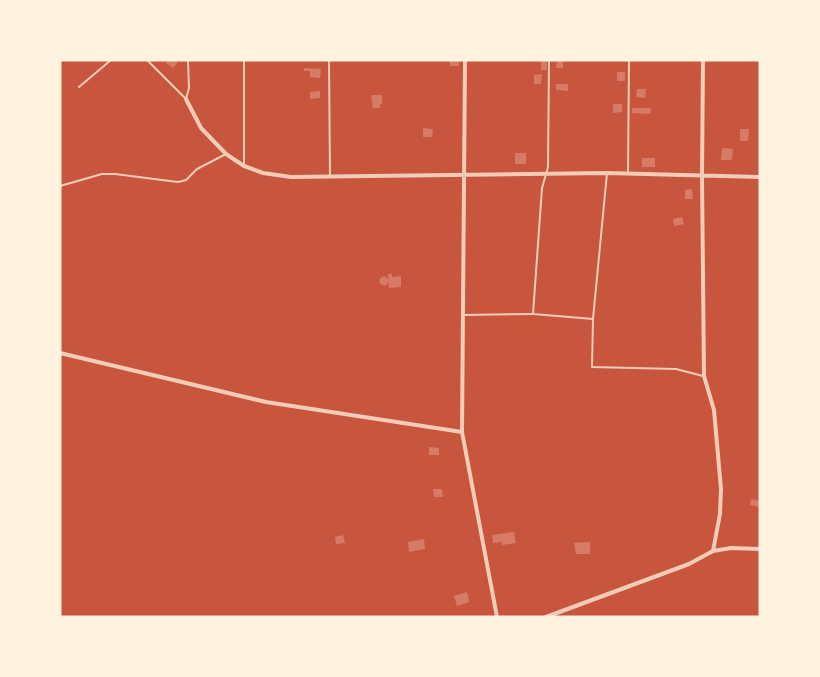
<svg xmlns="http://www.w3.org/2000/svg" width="820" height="677" font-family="'Source Sans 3',sans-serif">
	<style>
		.building { fill: #d67c66 }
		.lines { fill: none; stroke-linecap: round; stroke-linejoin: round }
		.service { stroke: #f1ccb7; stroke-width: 2 }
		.minor { stroke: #f1ccb7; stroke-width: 4 }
	</style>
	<rect width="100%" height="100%" fill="#c8553d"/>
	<!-- building -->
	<path class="building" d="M 168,60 L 175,60 L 178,62 L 173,68 L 166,63 Z
		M 450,60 L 459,60 L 459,66 L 450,66 Z
		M 541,60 L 547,60 L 547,70 L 541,70 Z
		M 557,60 L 563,60 L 563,68 L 556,68 Z
		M 304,68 L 321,69 L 320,78 L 310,77 L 310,71 L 304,71 Z
		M 617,72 L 625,72 L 625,81 L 617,81 Z
		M 542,74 L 541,84 L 534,84 L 534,75 Z
		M 556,84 L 568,84 L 568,91 L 556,90 Z
		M 637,89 L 646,89 L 645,98 L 636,97 Z
		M 320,91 L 320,98 L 310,99 L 310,92 Z
		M 371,95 L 382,95 L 382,104 L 380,104 L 380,108 L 373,108 Z
		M 613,104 L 622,104 L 622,112 L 613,113 Z
		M 632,108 L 651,108 L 650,114 L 632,113 Z
		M 423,128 L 433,129 L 432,137 L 423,137 Z
		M 740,129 L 749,129 L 748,141 L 740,141 Z
		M 722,148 L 733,149 L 732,160 L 721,160 Z
		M 515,153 L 526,153 L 526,164 L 515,164 Z
		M 642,158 L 655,158 L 655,167 L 642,167 Z
		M 692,189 L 693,199 L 685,199 L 685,190 Z
		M 682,217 L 684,224 L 674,226 L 673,219 Z
		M 388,274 L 392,274 L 392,277 L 401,276 L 401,287 L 389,288 Z
		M379.5 281a4.5 4.5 0 1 1 9 0a4.5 4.5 0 1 1-9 0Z
		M 429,447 L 439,448 L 439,455 L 429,455 Z
		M 433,489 L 442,489 L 443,497 L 434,497 Z
		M 751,499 L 760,501 L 759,507 L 750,505 Z
		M 514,532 L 516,543 L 502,545 L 502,542 L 493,543 L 492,535 Z
		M 343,535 L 345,543 L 336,544 L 335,537 Z
		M 424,539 L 425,549 L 409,552 L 408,542 Z
		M 590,542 L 590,554 L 576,554 L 574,543 Z
		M 467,592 L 469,602 L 457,606 L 454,596 Z"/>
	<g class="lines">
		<!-- service -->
		<path class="service" d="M 147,60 L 185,98
			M 244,60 L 244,166
			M 329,60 L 330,176
			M 549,60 L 548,167 L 542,188 L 533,314 L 593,319
			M 79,87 L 111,60
			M 186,99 L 189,88 L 188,60
			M 607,173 L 593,319 L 592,367 L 676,369 L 703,376
			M 628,174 L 629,60
			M 60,186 L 102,174 L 115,174 L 178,182 L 186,180 L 197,169 L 226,154
			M 463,315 L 532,314"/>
		<!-- minor -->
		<path class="minor" d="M 465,60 L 462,432 L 497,617
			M 186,99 L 201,128 L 226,154 L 244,166 L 263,173 L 291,177 L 607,173 L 760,177
			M 60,353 L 266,402 L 462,432
			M 713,551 L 731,548 L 760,549
			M 546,617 L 689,564 L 713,551 L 720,514 L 721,489 L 714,410 L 704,376 L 702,175 L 703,60"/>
	</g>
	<!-- border -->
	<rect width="820" height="677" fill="none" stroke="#fff3e0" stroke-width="123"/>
</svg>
